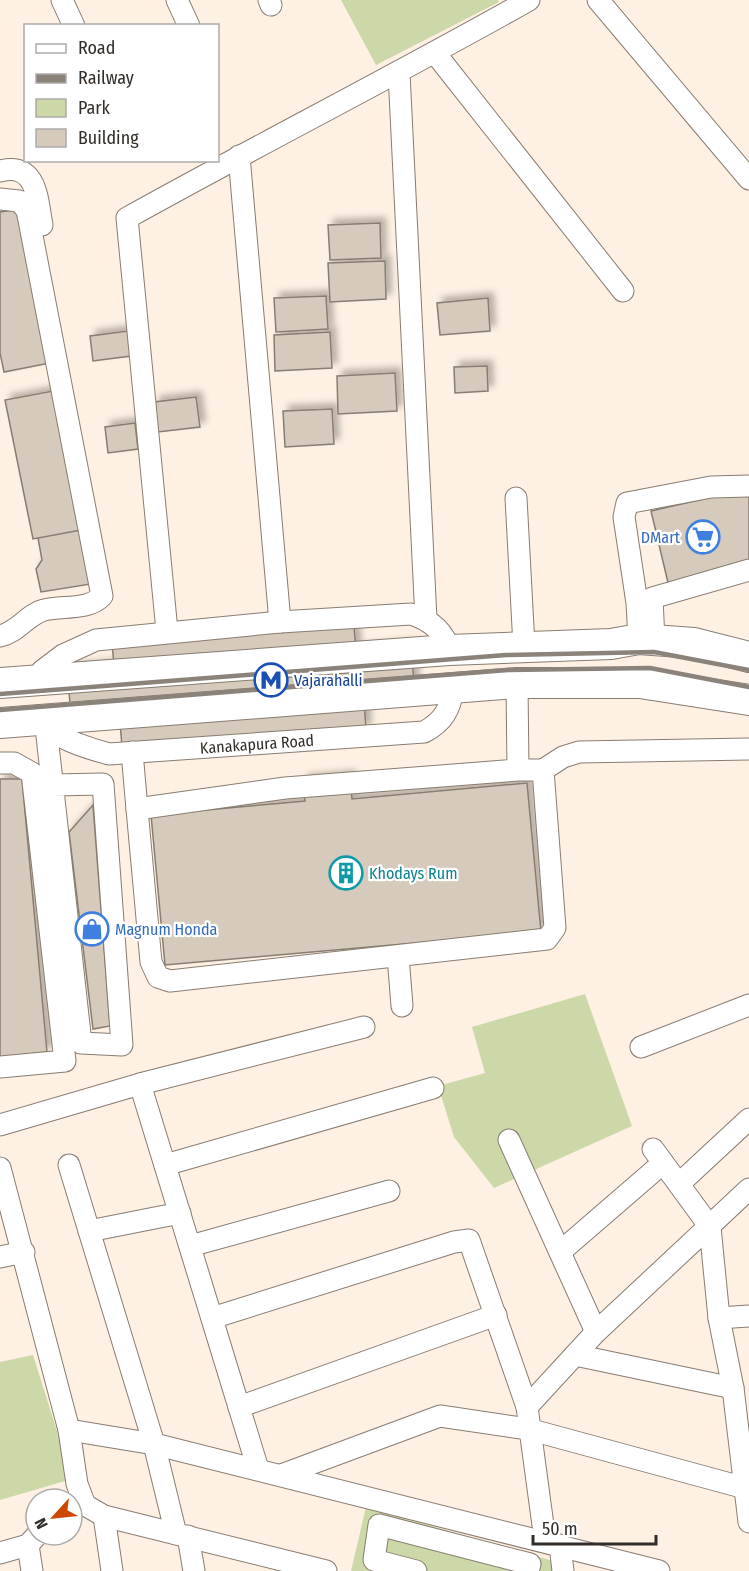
<svg xmlns="http://www.w3.org/2000/svg" width="749" height="1571" font-family="'Fira Sans Condensed',sans-serif">
	<style>
		.green { fill: #ccd8a8 }
		.building { fill: #d5cabc; stroke: #877d70; stroke-width: 1.5; filter: url(#shadow) }
		.lines { fill: none; stroke-linecap: round; stroke-linejoin: round }
		.minor-casing { stroke: #887c70; stroke-width: 23 }
		.highway-casing { stroke: #887c70; stroke-width: 32 }
		.minor { stroke: #fff; stroke-width: 21 }
		.highway { stroke: #fff; stroke-width: 30 }
		.rail { stroke: #8b837a; stroke-width: 4.5 }
		.labels { text-anchor: middle; dominant-baseline: central; stroke-width: 4.5; stroke-linejoin: round; paint-order: stroke }
		.shop-label { font-size: 16px; fill: #366cbe; stroke: #fff; text-anchor: end }
		.transit-label { font-size: 16px; fill: #164399; stroke: #fff; text-anchor: start }
		.street-label { font-size: 16px; fill: #322d28; stroke: #fff }
		.culture-label { font-size: 16px; fill: #0d838f; stroke: #fff; text-anchor: start }
	</style>
	<defs>
		<filter id="shadow"><feDropShadow dx="5.5" dy="-5.5" stdDeviation="3" flood-color="#0004"/></filter>
	</defs>
	<rect width="100%" height="100%" fill="#fef0e3"/>
	<!-- green -->
	<path class="green" d="M 341,0 L 498,0 L 499,2 L 376,65 Z
		M 585,994 L 632,1126 L 494,1188 L 454,1137 L 438,1086 L 485,1073 L 472,1027 Z
		M 33,1355 L 72,1479 L 0,1500 L 0,1362 Z
		M 366,1507 L 553,1561 L 554,1571 L 351,1571 Z"/>
	<!-- building -->
	<path class="building" d="M 20,209 L 50,363 L 4,372 L 0,353 L 0,212 Z
		M 380,223 L 381,258 L 330,260 L 328,225 Z
		M 385,261 L 386,299 L 330,302 L 328,263 Z
		M 326,296 L 328,329 L 276,332 L 274,298 Z
		M 488,298 L 490,331 L 440,335 L 437,303 Z
		M 128,331 L 131,356 L 93,361 L 90,336 Z
		M 330,332 L 332,368 L 275,371 L 274,335 Z
		M 487,366 L 488,391 L 455,393 L 454,367 Z
		M 395,373 L 397,411 L 338,414 L 337,376 Z
		M 53,391 L 81,530 L 33,539 L 5,400 Z
		M 196,397 L 200,427 L 158,432 L 154,402 Z
		M 332,409 L 334,444 L 285,447 L 283,411 Z
		M 135,423 L 138,449 L 108,453 L 105,427 Z
		M 725,494 L 749,494 L 749,563 L 670,591 L 651,511 Z
		M 81,530 L 91,584 L 41,592 L 36,569 L 42,560 L 38,538 Z
		M 354,627 L 356,650 L 411,645 L 415,698 L 364,701 L 366,729 L 122,747 L 120,722 L 72,726 L 67,669 L 114,665 L 112,644 Z
		M 350,776 L 352,799 L 527,783 L 541,932 L 165,965 L 151,815 L 305,801 L 303,780 Z
		M 0,779 L 22,779 L 47,1052 L 0,1057 Z
		M 93,805 L 110,1026 L 93,1029 L 69,832 Z"/>
	<g class="lines">
		<!-- minor casing -->
		<g class="minor-casing">
			<g id="minor">
				<path d="M 62,0 L 74,26"/>
				<path d="M 177,0 L 189,26"/>
				<path d="M 269,0 L 271,5"/>
				<path d="M 598,0 L 749,179"/>
				<path d="M 435,53 L 623,291"/>
				<path d="M 399,73 L 426,619"/>
				<path d="M 239,156 L 280,622"/>
				<path d="M 0,171 C 37,162 37,198 42,225"/>
				<path d="M 0,199 L 19,201 L 27,210 L 102,596 C 88,611 62,605 44,610 C 28,614 18,632 0,636"/>
				<path d="M 516,498 L 524,646"/>
				<path d="M 167,631 L 127,218 C 260,144 396,75 529,0"/>
				<path d="M 639,639 L 637,603 L 624,517 L 627,503 L 711,487 L 749,486"/>
				<path d="M 654,641 L 652,598 L 749,570"/>
				<path d="M 42,679 L 42,671 L 63,655 L 96,640 L 280,622 L 411,614 C 430,620 444,631 449,650"/>
				<path d="M 517,683 L 518,770 L 543,770 L 555,928 L 547,939 L 170,981 L 158,977 L 151,962 L 137,809 L 285,788 L 518,770"/>
				<path id="s1" d="M 43,719 C 50,738 91,749 109,754 L 424,732 C 443,722 451,709 453,687"/>
				<path d="M 46,727 L 81,1043 L 122,1045 L 103,784 L 53,785"/>
				<path d="M 132,752 L 137,809"/>
				<path d="M 0,763 L 14,763 L 32,773 L 65,1061 L 0,1067"/>
				<path d="M 543,770 L 563,757 L 579,752 L 749,749"/>
				<path d="M 398,956 L 402,1006"/>
				<path d="M 641,1047 L 749,1005"/>
				<path d="M 140,1084 L 364,1027"/>
				<path d="M 0,1125 L 140,1084 L 258,1469"/>
				<path d="M 509,1140 L 596,1332"/>
				<path d="M 653,1149 L 710,1227 L 719,1318 L 733,1388 L 749,1522"/>
				<path d="M 165,1165 L 433,1088"/>
				<path d="M 0,1168 L 69,1430 L 77,1484 L 85,1505 L 104,1516 L 326,1571"/>
				<path d="M 680,1183 L 749,1119"/>
				<path d="M 89,1231 L 180,1213"/>
				<path d="M 190,1246 L 389,1191"/>
				<path d="M 560,1252 L 663,1163"/>
				<path d="M 0,1257 L 24,1252"/>
				<path d="M 212,1318 L 454,1242 L 469,1240 L 527,1407"/>
				<path d="M 719,1318 L 749,1316"/>
				<path d="M 575,1355 L 733,1388"/>
				<path d="M 239,1407 L 496,1315"/>
				<path d="M 69,1430 L 154,1444 L 69,1165"/>
				<path d="M 281,1475 L 440,1416 L 528,1429 L 745,1488"/>
				<path d="M 104,1516 L 112,1571"/>
				<path d="M 176,1534 L 154,1444 L 659,1571"/>
				<path d="M 188,1536 L 194,1571"/>
				<path d="M 545,1540 L 527,1407 L 596,1332 L 749,1189"/>
				<path d="M 28,1545 L 32,1571"/>
				<path d="M 560,1545 L 563,1571"/>
				<path d="M 0,1553 L 28,1545 L 37,1535"/>
				<path d="M 416,1571 L 374,1560 L 379,1525 L 530,1564 L 528,1571"/>
			</g>
		</g>
		<!-- highway casing -->
		<g class="highway-casing">
			<path id="highway" d="M 0,683 L 449,650 L 611,644 L 639,639 L 694,643 L 749,657
				M 0,723 L 517,683 L 640,683 L 749,700"/>
		</g>
		<!-- minor -->
		<use href="#minor" class="minor"/>
		<!-- highway -->
		<use href="#highway" class="highway"/>
		<!-- rail -->
		<path class="rail" d="M 0,694 L 506,655 L 654,652 L 749,670
			M 0,710 L 508,670 L 650,668 L 749,687"/>
	</g>
	<!-- icons -->
	<defs>
		<g id="supermarket-ring" transform="scale(1.725)"><circle r="9.5" fill="#fff" stroke="#3f7fe0" stroke-width="1.5"/><path d="M-6-5.5h2.5l.6 2H6L4.5 2H-2.5L-4.4-4H-6ZM-1.5 3.2a1.3 1.3 0 1 0 .1 0ZM3 3.2a1.3 1.3 0 1 0 .1 0Z" fill="#3f7fe0"/></g>
		<g id="metro-ring" transform="scale(1.725)"><circle r="9.5" fill="#fff" stroke="#1a4fb4" stroke-width="1.5"/><path d="M-5.5 5V-5H-3L0 0L3-5H5.5V5H3V-.5L0 4L-3-.5V5Z" fill="#1a4fb4"/></g>
		<g id="building-ring" transform="scale(1.725)"><circle r="9.5" fill="#fff" stroke="#0f9aa8" stroke-width="1.5"/><path d="M-4-6H4V6H1V3H-1V6H-4ZM-2.5-4.3h1.7v1.8h-1.7ZM.8-4.3h1.7v1.8H.8ZM-2.5-1h1.7V.8h-1.7ZM.8-1h1.7V.8H.8Z" fill="#0f9aa8"/></g>
		<g id="shop-ring" transform="scale(1.725)"><circle r="9.5" fill="#fff" stroke="#3f7fe0" stroke-width="1.5"/><path d="M-5-2.5h2.3a2.7 3.5 0 0 1 5.4 0H5L5.5 6h-11ZM-1.5-2.5h3a1.5 2.3 0 0 0-3 0Z" fill="#3f7fe0"/></g>
	</defs>
	<g fill-rule="evenodd">
		<use href="#supermarket-ring" x="703" y="537"/>
		<use href="#metro-ring" x="271" y="680"/>
		<use href="#building-ring" x="346" y="873"/>
		<use href="#shop-ring" x="92" y="929"/>
	</g>
	<g class="labels">
		<!-- shop labels -->
		<g class="shop-label">
			<text x="680" y="537">DMart</text>
			<text x="115" y="929" text-anchor="start">Magnum Honda</text>
		</g>
		<!-- transit labels -->
		<g class="transit-label">
			<text x="294" y="680">Vajarahalli</text>
		</g>
		<!-- street labels -->
		<g class="street-label">
			<text stroke="none"><textPath href="#s1" startOffset="225">Kanakapura Road</textPath></text>
		</g>
		<!-- culture labels -->
		<g class="culture-label">
			<text x="369" y="873">Khodays Rum</text>
		</g>
	</g>
	<!-- legend -->
	<rect x="24" y="24" width="195" height="138" fill="#ffffff" stroke="#adaba9" stroke-width="1.5"/>
	<rect x="36" y="44" width="30" height="9" fill="#ffffff" stroke="#adaba9" stroke-width="1.5"/>
	<text x="78" y="54" font-size="18" fill="#322d28">Road</text>
	<rect x="36" y="74" width="30" height="9" fill="#8b837a" stroke="#adaba9" stroke-width="1.5"/>
	<text x="78" y="84" font-size="18" fill="#322d28">Railway</text>
	<rect x="36" y="99" width="30" height="18" fill="#ccd8a8" stroke="#adaba9" stroke-width="1.5"/>
	<text x="78" y="114" font-size="18" fill="#322d28">Park</text>
	<rect x="36" y="129" width="30" height="18" fill="#d5cabc" stroke="#adaba9" stroke-width="1.5"/>
	<text x="78" y="144" font-size="18" fill="#322d28">Building</text>
	<!-- north arrow -->
	<g transform="translate(54 1517) rotate(243)"><circle r="28" fill="#ffffff" stroke="#adaba9" stroke-width="1.5"/>
	<path d="M0-4.5L10 22L0 15L-10 22Z" fill="#cd4800"/>
	<text y="-9" font-size="16" font-weight="bold" text-anchor="middle" fill="#322d28">N</text>
	</g>
	<!-- scale -->
	<path d="M533 1535v9h123v-9" fill="none" stroke="#322d28" stroke-width="3"/>
	<text x="542" y="1535" font-size="18" fill="#322d28" stroke="#ffffff" stroke-width="4.5" paint-order="stroke">50 m</text>
</svg>
